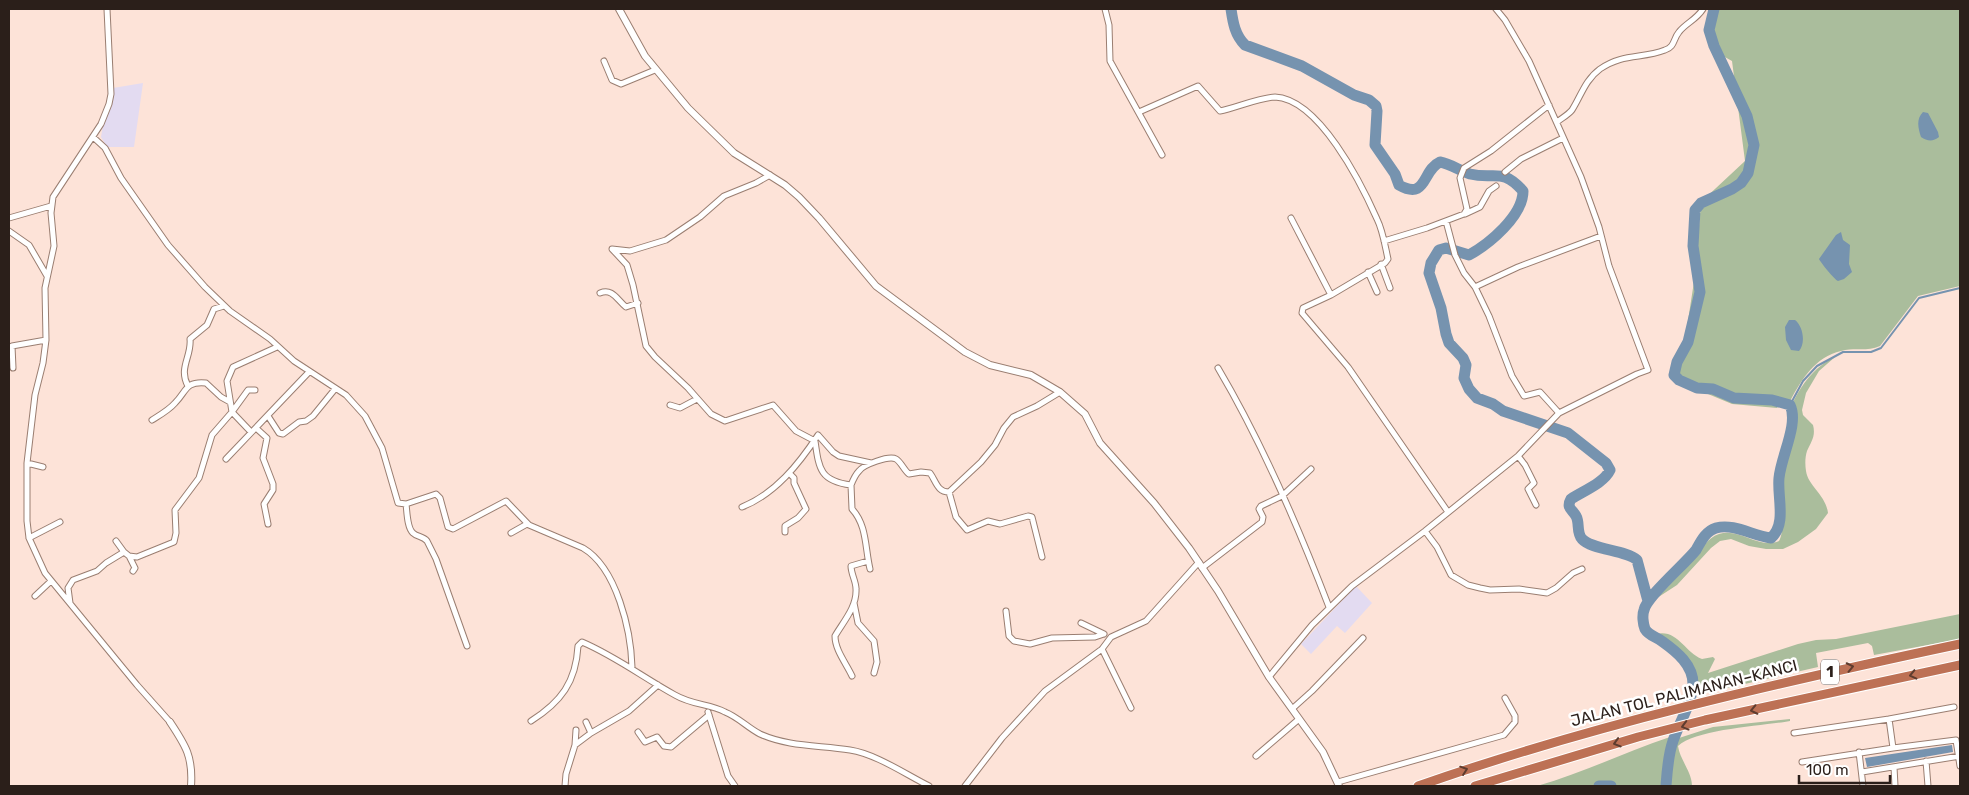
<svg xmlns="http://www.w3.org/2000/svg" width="1969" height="795" font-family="Rubik,sans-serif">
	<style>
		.education { fill: #e3dbf1 }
		.green { fill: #aabd9c }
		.water { fill: #7693af }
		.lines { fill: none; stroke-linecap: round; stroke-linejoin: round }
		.stream { stroke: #7693af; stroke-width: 2 }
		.river { stroke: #7693af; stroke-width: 11 }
		.minor-casing { stroke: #9a7e71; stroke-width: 7 }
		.tertiary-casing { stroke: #9a7e71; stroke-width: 8 }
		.motorway-casing { stroke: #fff; stroke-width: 11 }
		.minor { stroke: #fff; stroke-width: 5 }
		.tertiary { stroke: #fff; stroke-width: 6 }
		.motorway { stroke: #bd7155; stroke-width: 9 }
		.oneway { stroke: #5e3c2f }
		.labels { text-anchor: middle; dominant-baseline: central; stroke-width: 5; stroke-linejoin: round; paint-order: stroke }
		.shield { fill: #fff; stroke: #6b625f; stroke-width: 1 }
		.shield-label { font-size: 15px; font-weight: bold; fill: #2b1f1a }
		.street-label { font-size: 16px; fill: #2b1f1a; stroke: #fff }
	</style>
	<rect width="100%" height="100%" fill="#fde3d8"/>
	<!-- education -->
	<path class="education" d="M 143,83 L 134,147 L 107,147 L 101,137 L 103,125 L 111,107 L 113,88 Z
		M 1356,586 L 1372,603 L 1345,633 L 1337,626 L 1311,654 L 1301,644 Z"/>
	<!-- green -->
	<path class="green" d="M 1718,9 L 1960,9 L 1960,286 L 1918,296 L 1880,346 C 1867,352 1855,347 1841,351 C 1815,357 1802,379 1790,401 L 1782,400 L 1777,408 L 1732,404 L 1672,379 L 1685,340 L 1695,275 L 1701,202 L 1745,161 L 1732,61 L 1723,56 L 1712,33 Z
		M 1835,357 L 1819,371 L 1806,393 L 1802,410 L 1803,415 L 1813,425 C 1816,436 1811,442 1807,451 C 1805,457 1805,465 1806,471 C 1808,486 1826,495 1828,513 L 1816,529 L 1798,542 L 1783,549 L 1766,549 L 1749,546 L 1731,539 L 1720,541 L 1711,548 L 1677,585 L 1657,598 C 1670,585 1682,571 1694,558 C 1702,549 1707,538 1719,534 C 1739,527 1760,550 1779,541 C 1786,529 1780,495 1782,479 C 1783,468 1786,456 1789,445 C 1792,431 1799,419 1792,404 C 1803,383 1813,368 1835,357 Z
		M 1960,614 L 1960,639 L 1874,655 L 1872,646 L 1868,643 L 1816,653 L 1818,667 L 1698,695 C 1698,664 1681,648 1656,634 C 1678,629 1684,652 1702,659 L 1713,657 L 1715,659 L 1708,673 L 1798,644 L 1816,640 L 1836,639 Z
		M 1790,719 L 1790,721 C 1763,726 1696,729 1678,746 C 1680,760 1692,772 1692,786 L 1669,786 C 1669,773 1669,748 1679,738 L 1713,727 Z
		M 1670,737 L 1664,786 C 1649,786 1633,788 1619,786 C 1607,784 1605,780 1592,786 L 1537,786 C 1583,773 1625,752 1670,737 Z"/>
	<!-- water -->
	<path class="water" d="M 1923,112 L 1928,113 L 1938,132 L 1939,137 C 1933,142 1927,141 1921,137 C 1918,128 1916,119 1923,112 Z
		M 1841,232 L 1843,240 L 1850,245 L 1849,264 L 1852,272 L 1844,279 L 1838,281 C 1834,279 1821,263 1819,259 L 1836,235 Z
		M 1789,320 L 1795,320 C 1803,326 1806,343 1799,351 L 1791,350 L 1786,340 L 1785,327 Z
		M 1952,745 L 1953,752 L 1867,767 L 1865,758 Z"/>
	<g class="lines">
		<!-- stream -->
		<path class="stream" d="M 1790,405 L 1803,381 L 1817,366 L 1843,352 L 1871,352 L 1881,348 L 1919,298 L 1960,288"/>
		<!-- river -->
		<path class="river" d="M 1231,9 C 1233,23 1235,35 1245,45 L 1302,66 L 1354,95 L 1369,100 L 1376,106 L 1377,111 L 1375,145 L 1395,174 L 1399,185 C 1427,201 1422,170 1440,162 C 1451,164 1460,171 1470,174 C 1495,180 1502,167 1523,191 C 1523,216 1489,244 1469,255 L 1446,248 L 1439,250 L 1431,263 L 1429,273 L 1441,308 L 1446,334 L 1449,343 L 1463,358 L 1466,365 L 1464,378 L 1469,389 L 1477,398 L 1493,404 L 1503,411 L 1568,433 L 1606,463 L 1610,470 C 1604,483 1583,491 1571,499 C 1566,508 1572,509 1576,516 C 1580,523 1576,532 1582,539 C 1592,550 1626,550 1637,560 L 1648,601
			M 1599,786 L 1611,786
			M 1666,786 C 1667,772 1668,755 1673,741 C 1679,723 1692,703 1693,684 C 1693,665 1677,652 1663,642 C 1657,637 1649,636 1645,629 C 1643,624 1642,615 1644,610 C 1647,596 1684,565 1696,550 C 1701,541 1706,531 1716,528 C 1734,523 1753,536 1771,538 C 1787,524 1777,497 1779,478 C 1781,456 1799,424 1790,405 L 1772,400 L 1734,398 L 1713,389 L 1697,388 L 1679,380 L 1674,375 L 1677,362 L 1688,342 L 1700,292 L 1693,246 L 1695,210 L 1701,203 L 1732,189 L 1741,183 L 1748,173 L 1754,145 L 1747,116 L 1714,46 L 1709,30 L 1714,9"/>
		<!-- minor casing -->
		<g class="minor-casing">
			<path id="minor" d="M 107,9 L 111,94 L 109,104 L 101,124 L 53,197 L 51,213 L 54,246 L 45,288 L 46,340 L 43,363 L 35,395 L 27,463 L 27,521 L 29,538 L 45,573 L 137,685 L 170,722
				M 1105,9 L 1109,25 L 1110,61 L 1162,155
				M 604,61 L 612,80 L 621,84 L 655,70
				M 1139,112 L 1198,86 L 1220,111 C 1235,108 1261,97 1275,97 C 1319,99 1361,183 1377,219 C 1383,231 1385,246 1388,259 L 1385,263 L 1331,295 L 1303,308 L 1302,313 L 1348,367 L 1448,512
				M 1557,122 C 1562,118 1568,115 1572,110 C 1581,96 1585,80 1600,69 C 1623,53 1642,59 1665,50 C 1675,47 1673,39 1679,32 C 1686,23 1696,20 1703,9
				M 93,137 L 105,148 L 121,178 L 168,245 L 205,287 L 230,311 L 270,339 L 294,361 L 346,395 L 365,416 L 382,448 L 398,503 L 406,504 L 436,494 L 440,498 L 448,527 L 453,529 L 506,501 L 529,525 L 583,548 C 617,568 631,631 632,667
				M 1505,172 L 1521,159 L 1563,138
				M 770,175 L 756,183 L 724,196 L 700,217 L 666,240 L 630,251 L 612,249 L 627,265 L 633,285 L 646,346 L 655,357 L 688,388 L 711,414 L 725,421 L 773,405 L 796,431 L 815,441 C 819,469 820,481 851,485 C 853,480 855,475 859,471 C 863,465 889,455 896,459 C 901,462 904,470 909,474 L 921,472 L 930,473 C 936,481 937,492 949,492 L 981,462 L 995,445 L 1004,428 L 1013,417 L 1037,406 L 1060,392
				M 1465,214 L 1480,207 L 1489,191 L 1496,186
				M 9,218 L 51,206
				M 1291,218 L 1331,295
				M 1446,221 L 1455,255 L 1464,273 L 1475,287 L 1489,316 L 1512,376 L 1524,396 L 1540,392 L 1559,413
				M 9,231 L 29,245 L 47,276
				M 1384,241 L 1427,228 L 1464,214 L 1467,209 L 1460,178 L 1464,168 L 1491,151 L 1549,105
				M 1381,264 L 1390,288
				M 1368,272 L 1377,292
				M 1475,287 L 1518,267 L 1601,236
				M 600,293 C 613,288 617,300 626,307 L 638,303
				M 13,368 L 12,346 L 46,340
				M 1218,368 C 1263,444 1298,526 1329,607
				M 188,386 C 178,368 192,356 190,339 L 207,325 L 214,309 L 224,306
				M 670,405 L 680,408 L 697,399
				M 268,416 L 279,433 L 283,434 L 299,422 L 306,421 L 313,416 L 335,389
				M 152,420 C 160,415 169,410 175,403 C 187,391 185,381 206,383 L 221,397 L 230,402
				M 256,428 L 267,438 L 263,458 L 273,484 L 273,490 L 264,504 L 268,524
				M 251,432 L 232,412 L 227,381 L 233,367 L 277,347
				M 1518,456 L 1525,465 L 1534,483 L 1528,489 L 1536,505
				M 226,459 L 309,372
				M 27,463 L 43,467
				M 851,485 L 852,509 C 867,525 865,548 870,569
				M 949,492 L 956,517 L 967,530 L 988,521 L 1000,524 L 1028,516 L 1032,517 L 1042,557
				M 406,504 C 407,511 407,528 413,533 C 417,537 423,536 427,541 L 436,559 L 467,646
				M 742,507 C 775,494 799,464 818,435 L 833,452 L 839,456 L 871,463
				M 1425,531 L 1437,547 L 1451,575 L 1468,585 L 1480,588 L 1490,590 L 1519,589 L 1547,593 L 1556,588 L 1573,573 L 1582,569
				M 785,532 L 785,526 L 798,518 L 806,509 L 794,483 L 794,478 L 789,473
				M 511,533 L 527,524
				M 29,538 L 60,522
				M 116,541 L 124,552
				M 129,556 L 135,568 L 133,571
				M 1202,568 L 1262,522 L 1263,517 L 1259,509 L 1261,506 L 1282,496 L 1311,469
				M 35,596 L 51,581
				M 70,603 L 68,588 L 73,580 L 97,571 L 106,563 L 124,552 L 129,556 L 137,557 L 174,542 L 176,533 L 175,510 L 199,478 L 212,435 L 232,412 L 248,390 L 255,390
				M 854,603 L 858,623 L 874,641 L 877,662 L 874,673
				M 1006,611 L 1009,636 L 1014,641 L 1030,644 L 1052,638 L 1095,637 L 1104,634
				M 1081,623 L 1104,634
				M 1102,649 L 1131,708
				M 852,676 C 846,663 835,650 835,636 C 843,622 857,607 856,589 C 856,581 851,574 851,566 L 868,561
				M 1269,677 L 1312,625 L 1352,586 L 1425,531 L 1518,456 L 1559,413 L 1637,374 L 1648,370 L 1609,266 L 1599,227 L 1581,177 L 1529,61 L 1505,20 L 1496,9
				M 1292,709 L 1312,691 L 1363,638
				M 708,712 L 728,776 L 735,786
				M 1889,719 L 1954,707
				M 531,721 C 561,702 576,682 578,646 L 582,642 C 615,656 644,678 675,695 C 692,705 710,704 725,712 C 738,717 748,728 760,734 C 789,747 819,745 850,750 C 876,754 905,774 929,786
				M 586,722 L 591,733
				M 638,732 L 645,742 L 657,737 L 664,746 L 671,747 L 709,715
				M 1794,733 L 1889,719 L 1893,748 L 1956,740 L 1960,766
				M 575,745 L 576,730
				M 1859,752 L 1863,786
				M 1256,756 L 1299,719
				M 1926,761 L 1928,786
				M 1802,762 L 1893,748
				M 1894,767 L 1895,786
				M 1862,772 L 1960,756
				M 1338,782 L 1504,735 L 1515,722 L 1515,716 L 1505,698
				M 565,786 L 566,774 L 575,745 L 591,733 L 629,711 L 658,685
				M 965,786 L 1002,738 L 1045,691 L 1102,649 L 1111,637 L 1146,621 L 1199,562"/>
		</g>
		<!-- tertiary casing -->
		<g class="tertiary-casing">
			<path id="tertiary" d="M 619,9 L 645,56 L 688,108 L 734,153 L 785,185 L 799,197 L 819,218 L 876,286 L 965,352 L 990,365 L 1031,375 L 1043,382 L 1060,392 L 1085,414 L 1100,443 L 1154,503 L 1189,548 L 1218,591 L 1269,677 L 1323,752 L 1339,786
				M 170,722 C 186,746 193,757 191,786"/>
		</g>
		<!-- motorway casing -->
		<g class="motorway-casing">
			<path id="motorway" d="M 1418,786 C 1595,724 1777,683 1960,644
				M 1475,786 L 1638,737 L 1705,720 L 1960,665"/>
		</g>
		<!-- minor -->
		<use href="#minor" class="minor"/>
		<!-- tertiary -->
		<use href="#tertiary" class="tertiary"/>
		<!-- motorway -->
		<use href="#motorway" class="motorway"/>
	</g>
	<!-- one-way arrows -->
	<defs><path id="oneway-chevron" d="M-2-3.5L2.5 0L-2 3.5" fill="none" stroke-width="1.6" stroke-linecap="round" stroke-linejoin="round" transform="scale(1.25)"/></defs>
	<g class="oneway">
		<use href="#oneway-chevron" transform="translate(1850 667) rotate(-12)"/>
		<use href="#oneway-chevron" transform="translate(1913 675) rotate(167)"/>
		<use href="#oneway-chevron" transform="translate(1754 710) rotate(168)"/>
		<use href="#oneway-chevron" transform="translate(1685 726) rotate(165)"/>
		<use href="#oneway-chevron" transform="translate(1617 743) rotate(163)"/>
		<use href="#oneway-chevron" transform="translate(1464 770) rotate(-19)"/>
	</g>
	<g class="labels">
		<!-- shield labels -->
		<rect class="shield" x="1821" y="659.5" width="18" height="25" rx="4"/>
		<g class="shield-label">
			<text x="1830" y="672">1</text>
		</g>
		<!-- street labels -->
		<g class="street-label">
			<text transform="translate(1684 693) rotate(-14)">JALAN TOL PALIMANAN–KANCI</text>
		</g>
	</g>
	<!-- border -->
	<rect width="1969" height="795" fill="none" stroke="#2b1f1a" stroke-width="20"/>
	<!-- scale -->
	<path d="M1799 775v8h91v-8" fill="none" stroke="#2b1f1a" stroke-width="2.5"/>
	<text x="1806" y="775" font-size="15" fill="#2b1f1a" stroke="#ffffff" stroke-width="4" paint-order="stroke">100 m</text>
</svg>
